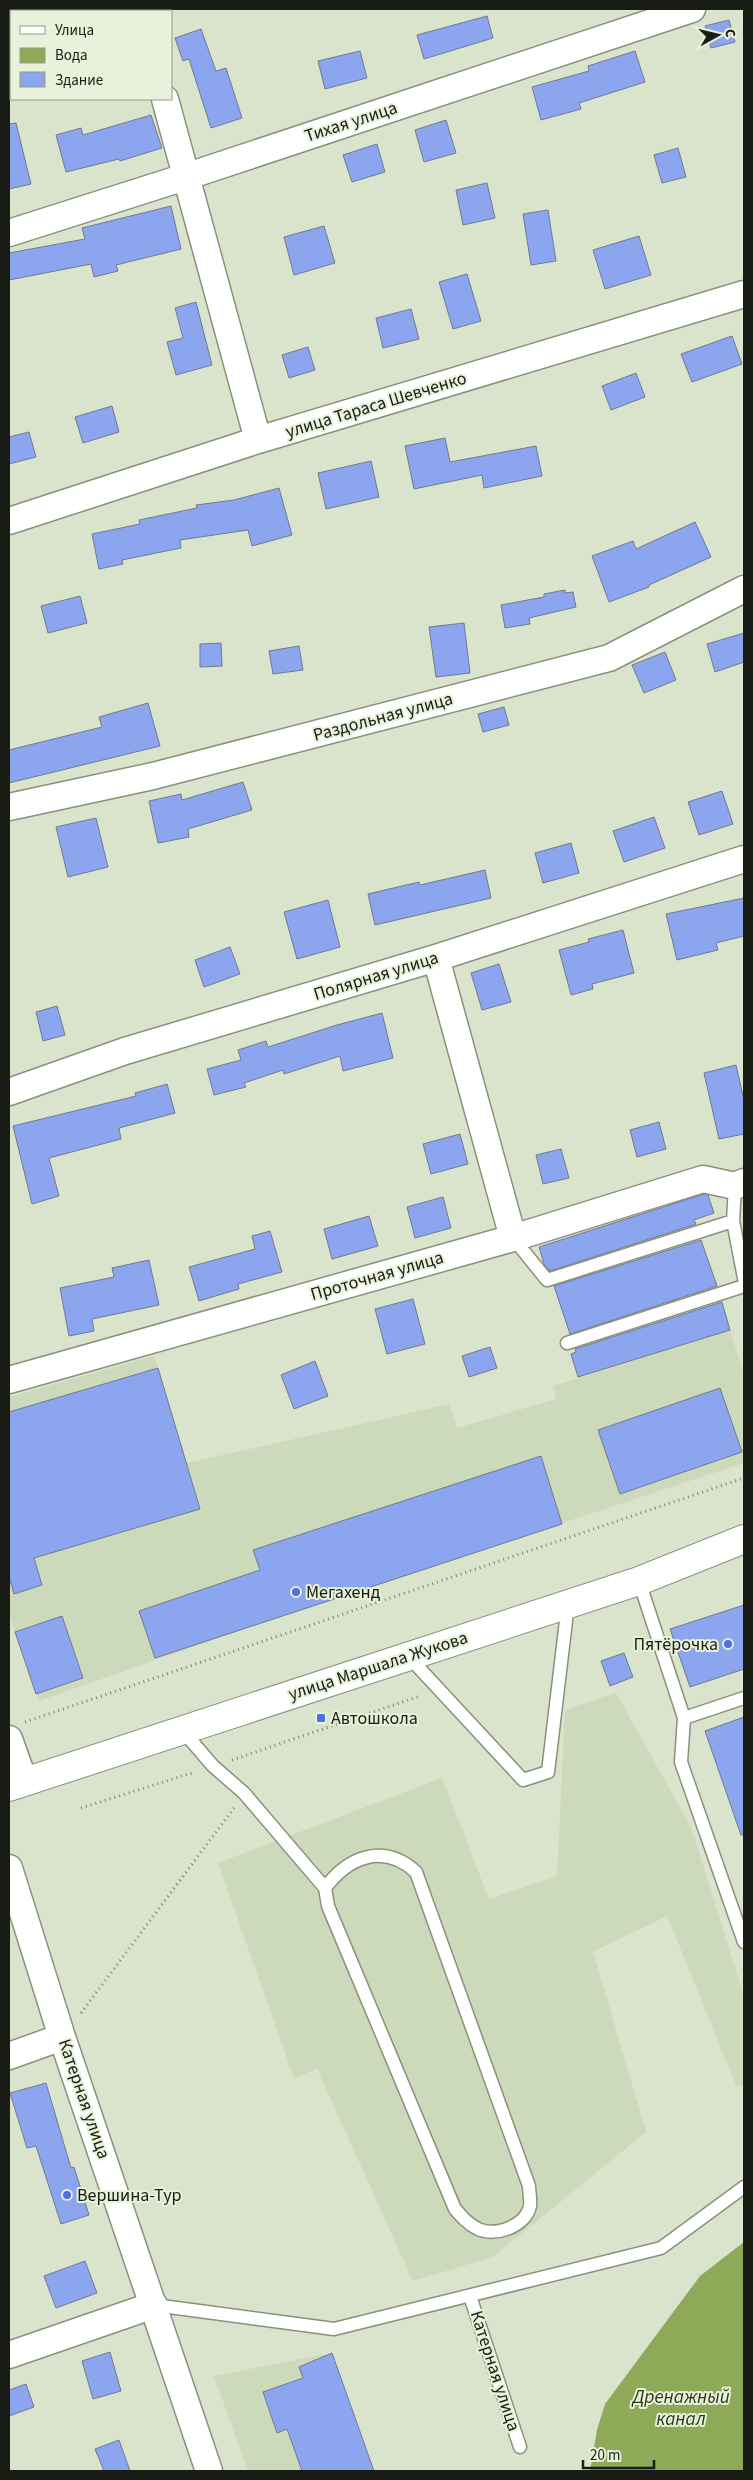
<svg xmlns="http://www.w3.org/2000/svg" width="753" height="2480" font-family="'Source Sans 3',sans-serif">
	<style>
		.built { fill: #cdd9bb }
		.water { fill: #8eaa59 }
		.building { fill: #8ba5ef; stroke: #72798e }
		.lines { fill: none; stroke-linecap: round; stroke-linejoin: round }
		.service-casing { stroke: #89917c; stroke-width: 15 }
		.minor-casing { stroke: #89917c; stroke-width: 29 }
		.primary-casing { stroke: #89917c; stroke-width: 30 }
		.path { stroke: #7d8473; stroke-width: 3; stroke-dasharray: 1 4; stroke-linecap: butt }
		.service { stroke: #fff; stroke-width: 12 }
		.minor { stroke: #fff; stroke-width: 26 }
		.primary { stroke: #fff; stroke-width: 28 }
		.poi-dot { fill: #4f6fe3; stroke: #e8f1d9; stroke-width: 2 }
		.labels { text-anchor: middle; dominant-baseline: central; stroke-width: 4; stroke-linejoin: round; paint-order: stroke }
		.street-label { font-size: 18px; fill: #191c14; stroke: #e8f1d9 }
		.poi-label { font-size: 18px; fill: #191c14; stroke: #e8f1d9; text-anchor: start }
		.water-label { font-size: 19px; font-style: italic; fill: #2b3614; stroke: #e8f1d9 }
	</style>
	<rect width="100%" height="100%" fill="#dae4cc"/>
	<!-- built -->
	<path class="built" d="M 730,1330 L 744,1374 L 744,1463 L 275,1618 L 39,1701 L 9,1615 L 9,1397 L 154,1356 L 187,1463 L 450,1404 L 457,1428 L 556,1399 L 553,1386 Z
		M 616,1693 L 691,1827 L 744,1996 L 744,2085 L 737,2087 L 667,1916 L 593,1952 L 646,2132 L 493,2257 L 413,2281 L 317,2069 L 294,2078 L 218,1863 L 442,1778 L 489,1899 L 557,1876 L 565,1710 Z
		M 332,2353 L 374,2471 L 248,2471 L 214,2376 Z"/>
	<!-- water -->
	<path class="water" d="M 744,2242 L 744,2471 L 590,2471 L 597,2430 L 605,2404 L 700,2276 Z"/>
	<!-- building -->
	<path class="building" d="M 487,16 L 493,38 L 424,59 L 417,35 Z
		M 729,20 L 735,42 L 711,48 L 705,26 Z
		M 201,29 L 216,71 L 226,68 L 242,118 L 211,128 L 189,59 L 183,61 L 175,38 Z
		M 360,51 L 367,78 L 325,89 L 318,61 Z
		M 635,51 L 645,82 L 579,103 L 581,109 L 541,120 L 532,87 L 589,71 L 588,66 Z
		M 151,115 L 162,148 L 120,161 L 119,159 L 66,172 L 56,135 L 81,128 L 83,135 Z
		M 446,120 L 456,153 L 424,162 L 415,130 Z
		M 16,123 L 31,184 L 9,189 L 9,124 Z
		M 377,144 L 385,172 L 352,182 L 343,155 Z
		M 678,148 L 686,177 L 662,183 L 654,155 Z
		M 487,183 L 495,218 L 463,225 L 456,190 Z
		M 171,206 L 181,249 L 116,265 L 118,271 L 94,277 L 91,264 L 9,280 L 9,253 L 85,239 L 82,228 Z
		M 548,210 L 556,261 L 531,265 L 523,214 Z
		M 324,226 L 335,263 L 294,275 L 284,237 Z
		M 639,236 L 651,275 L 605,289 L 593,250 Z
		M 467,274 L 481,321 L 453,329 L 439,282 Z
		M 196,302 L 212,365 L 176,375 L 167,342 L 183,338 L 175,308 Z
		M 411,309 L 419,339 L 383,348 L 376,318 Z
		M 732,336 L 742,364 L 692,382 L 681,354 Z
		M 308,347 L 315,370 L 289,378 L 282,355 Z
		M 636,373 L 645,397 L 611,410 L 602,386 Z
		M 112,406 L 119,432 L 83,443 L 75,417 Z
		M 29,432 L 36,457 L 9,464 L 9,437 Z
		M 445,438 L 450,462 L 536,446 L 542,476 L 484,488 L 482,475 L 414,489 L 405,446 Z
		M 371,461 L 379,497 L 326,509 L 318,473 Z
		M 279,488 L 292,535 L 252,546 L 248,530 L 180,540 L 181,548 L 122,560 L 123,564 L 99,569 L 92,534 L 140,524 L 139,520 L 197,508 L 196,505 L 234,500 Z
		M 695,522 L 711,557 L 649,585 L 649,587 L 609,602 L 592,556 L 633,541 L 636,549 Z
		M 565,590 L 565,593 L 573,592 L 576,607 L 529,618 L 530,624 L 505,628 L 501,605 L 544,597 L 544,594 Z
		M 80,596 L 87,623 L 48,633 L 41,606 Z
		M 464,623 L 470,673 L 436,677 L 429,627 Z
		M 744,633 L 744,662 L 715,672 L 707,644 Z
		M 221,643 L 222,666 L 200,667 L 200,644 Z
		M 299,646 L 303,670 L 273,674 L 269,651 Z
		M 665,652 L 676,680 L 644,693 L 632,665 Z
		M 148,703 L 160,746 L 9,783 L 9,750 L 102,727 L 99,717 Z
		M 504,707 L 509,725 L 483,732 L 478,714 Z
		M 243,782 L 252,810 L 188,829 L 189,837 L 158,843 L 149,801 L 181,794 L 182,800 Z
		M 722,791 L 733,824 L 699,835 L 688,802 Z
		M 654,817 L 665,848 L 624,862 L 613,831 Z
		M 96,818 L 108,867 L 68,877 L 56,827 Z
		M 571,843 L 579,873 L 543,883 L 535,853 Z
		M 485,870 L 491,898 L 375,925 L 368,894 L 419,882 L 420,885 Z
		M 744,898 L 744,936 L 716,943 L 718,950 L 677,960 L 666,914 Z
		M 328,900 L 340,947 L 297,959 L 284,912 Z
		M 623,930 L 634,973 L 592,984 L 593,989 L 571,995 L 559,950 L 589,942 L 588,939 Z
		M 230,947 L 240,974 L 204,987 L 195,960 Z
		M 499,964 L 511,1002 L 482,1010 L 471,973 Z
		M 57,1006 L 65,1035 L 43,1041 L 36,1012 Z
		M 382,1013 L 393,1058 L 343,1071 L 340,1056 L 284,1074 L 283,1070 L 244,1083 L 246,1087 L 214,1095 L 207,1069 L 241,1060 L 238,1050 L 266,1041 L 268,1047 L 337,1025 Z
		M 736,1065 L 744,1100 L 744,1134 L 719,1139 L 704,1073 Z
		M 167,1084 L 175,1113 L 119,1128 L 121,1139 L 49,1158 L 59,1196 L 32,1204 L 13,1126 L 136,1096 L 135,1093 Z
		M 659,1122 L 666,1149 L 637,1157 L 630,1130 Z
		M 460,1134 L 468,1164 L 431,1174 L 423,1144 Z
		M 561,1149 L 569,1178 L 543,1184 L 536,1155 Z
		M 704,1194 L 708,1195 L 714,1213 L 694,1220 L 696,1224 L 550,1271 L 544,1264 L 539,1247 Z
		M 443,1197 L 451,1228 L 415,1238 L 407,1207 Z
		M 369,1216 L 378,1246 L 332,1259 L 324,1229 Z
		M 270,1231 L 282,1272 L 238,1284 L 239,1289 L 199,1301 L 189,1267 L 255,1249 L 252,1236 Z
		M 701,1240 L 717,1286 L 570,1334 L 554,1286 Z
		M 149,1260 L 159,1305 L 92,1319 L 94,1331 L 69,1336 L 60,1288 L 114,1277 L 112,1268 Z
		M 413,1299 L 425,1344 L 387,1354 L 375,1309 Z
		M 722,1302 L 730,1330 L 578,1377 L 571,1354 L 576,1352 L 575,1349 Z
		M 490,1347 L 497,1368 L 469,1377 L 462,1356 Z
		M 315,1361 L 328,1396 L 294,1409 L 281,1375 Z
		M 158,1368 L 200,1509 L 34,1558 L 42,1585 L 14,1594 L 9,1576 L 9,1412 Z
		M 720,1388 L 742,1452 L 620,1494 L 598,1430 Z
		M 541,1456 L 562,1524 L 155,1658 L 139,1611 L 260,1570 L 253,1550 Z
		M 744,1605 L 744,1669 L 690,1687 L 670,1629 Z
		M 62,1616 L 83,1678 L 36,1694 L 15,1632 Z
		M 624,1653 L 633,1677 L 610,1686 L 601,1661 Z
		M 744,1717 L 744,1835 L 741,1835 L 705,1731 Z
		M 46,2083 L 71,2168 L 74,2167 L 89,2215 L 61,2224 L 36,2146 L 27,2148 L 10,2093 Z
		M 85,2261 L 97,2293 L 56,2308 L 44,2276 Z
		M 110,2352 L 121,2391 L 93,2399 L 82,2361 Z
		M 332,2353 L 374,2471 L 302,2471 L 287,2429 L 277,2433 L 263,2392 L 303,2378 L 299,2367 Z
		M 26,2384 L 34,2407 L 9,2416 L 9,2390 Z
		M 119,2440 L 130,2471 L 104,2471 L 95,2449 Z"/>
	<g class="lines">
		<!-- service casing -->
		<g class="service-casing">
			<path id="service" d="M 735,1186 L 733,1221 L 744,1278
				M 513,1238 L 547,1280 L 733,1221
				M 567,1343 L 744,1286
				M 639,1581 L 684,1718 L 744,1698
				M 408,1656 L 523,1780 L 548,1772 L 568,1604
				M 684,1718 L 681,1762 L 744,1942
				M 182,1730 L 213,1766 L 244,1793 L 325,1888 L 328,1906 L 455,2209 C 462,2217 468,2224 478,2229 C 496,2237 526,2226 530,2206 C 531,2200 529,2192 529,2186 L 416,1872 C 384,1843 349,1856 325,1888
				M 470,2296 L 520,2447
				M 154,2305 L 334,2329 L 661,2248 L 744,2187"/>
		</g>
		<!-- minor casing -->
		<g class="minor-casing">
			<path id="minor" d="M 141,9 L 142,11
				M 165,99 L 258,440
				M 9,233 L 185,177 L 692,9
				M 9,521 L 258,440 L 744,294
				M 9,807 L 153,776 L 609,658 L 744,589
				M 436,958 L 513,1238
				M 9,1092 L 125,1051 L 436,958 L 744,859
				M 9,1380 L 513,1238 L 703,1179 L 735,1186 L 744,1182
				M 9,1739 L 24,1781
				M 9,1868 L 62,2037 L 209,2471
				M 9,2056 L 62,2037
				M 9,2355 L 154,2305"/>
		</g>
		<!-- primary casing -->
		<g class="primary-casing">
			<path id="primary" d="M 9,1787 L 639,1581 L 744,1539"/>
		</g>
		<!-- path -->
		<path class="path" d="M 25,1722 L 744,1478
			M 232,1760 L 420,1696
			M 81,1808 L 195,1772
			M 81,2013 L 234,1808"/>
		<!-- service -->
		<use href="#service" class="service"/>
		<!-- minor -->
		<use href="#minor" class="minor"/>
		<!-- primary -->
		<use href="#primary" class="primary"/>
	</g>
	<!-- markers -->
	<g class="poi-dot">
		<circle cx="296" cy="1592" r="5"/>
		<circle cx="728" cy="1644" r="5"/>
		<rect x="316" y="1713" width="10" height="10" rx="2.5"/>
		<circle cx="67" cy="2195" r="5"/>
	</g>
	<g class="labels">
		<!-- street labels -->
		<g class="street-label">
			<text transform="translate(351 122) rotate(-18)">Тихая улица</text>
			<text transform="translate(376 405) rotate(-17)">улица Тараса Шевченко</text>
			<text transform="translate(383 717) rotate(-15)">Раздольная улица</text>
			<text transform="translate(376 976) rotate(-17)">Полярная улица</text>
			<text transform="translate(377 1276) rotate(-16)">Проточная улица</text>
			<text transform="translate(378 1666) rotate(-18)">улица Маршала Жукова</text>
			<text transform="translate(84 2099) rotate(71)">Катерная улица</text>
			<text transform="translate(495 2371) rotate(72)">Катерная улица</text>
		</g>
		<!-- poi labels -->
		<g class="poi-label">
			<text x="306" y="1592">Мегахенд</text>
			<text x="718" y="1644" text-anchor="end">Пятёрочка</text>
			<text x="331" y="1718">Автошкола</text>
			<text x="77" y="2195">Вершина-Тур</text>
		</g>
		<!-- water labels -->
		<g class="water-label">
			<text x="681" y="2397">Дренажный<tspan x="681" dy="22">канал</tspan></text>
		</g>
	</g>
	<!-- border -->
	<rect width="753" height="2480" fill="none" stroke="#191c14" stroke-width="20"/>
	<!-- legend -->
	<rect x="10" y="10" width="162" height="90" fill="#e8f1d9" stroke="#959c8a"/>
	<rect x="20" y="26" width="25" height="8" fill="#ffffff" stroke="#959c8a"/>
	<text x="55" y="35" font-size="15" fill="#191c14">Улица</text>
	<rect x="20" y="48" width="25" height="15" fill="#8eaa59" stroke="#959c8a"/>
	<text x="55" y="60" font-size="15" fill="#191c14">Вода</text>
	<rect x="20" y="72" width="25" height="15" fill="#8ba5ef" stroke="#959c8a"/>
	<text x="55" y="85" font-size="15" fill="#191c14">Здание</text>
	<!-- north arrow -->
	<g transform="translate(718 35) rotate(82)" stroke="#e8f1d9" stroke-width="4" paint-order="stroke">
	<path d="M0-4L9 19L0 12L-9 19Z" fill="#191c14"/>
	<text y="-8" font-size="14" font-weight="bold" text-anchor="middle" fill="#191c14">С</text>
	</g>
	<!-- scale -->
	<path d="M583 2460v8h71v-8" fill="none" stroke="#191c14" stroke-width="2.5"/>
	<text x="590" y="2460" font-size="15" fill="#191c14" stroke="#e8f1d9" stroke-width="4" paint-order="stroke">20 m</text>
</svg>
